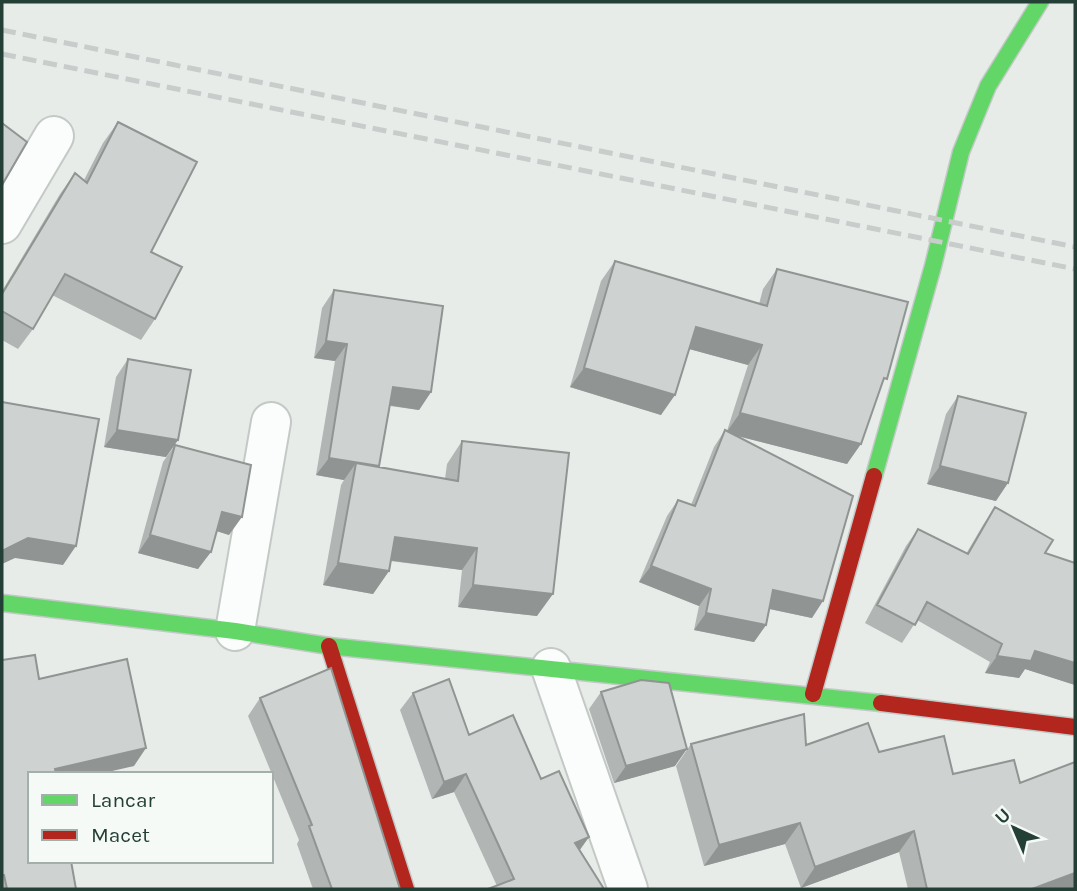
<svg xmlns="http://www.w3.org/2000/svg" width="1077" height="891" font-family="Karla,sans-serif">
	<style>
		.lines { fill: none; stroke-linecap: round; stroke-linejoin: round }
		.street-casing { stroke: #c4c9c6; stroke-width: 42 }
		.fast-casing { stroke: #c2c9c6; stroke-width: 19 }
		.jam-casing { stroke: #c2c9c6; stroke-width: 19 }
		.street { stroke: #fbfcfc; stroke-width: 38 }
		.fast { stroke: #63d668; stroke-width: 16 }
		.jam { stroke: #b3261e; stroke-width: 16 }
		.rail { stroke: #c8ccca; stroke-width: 5; stroke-dasharray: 14 7; stroke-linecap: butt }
		.wall { fill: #b1b5b4 }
		.shaded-wall { fill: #909492 }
		.building { fill: #ced3d1; stroke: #909492; stroke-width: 2 }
	</style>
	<rect width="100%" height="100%" fill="#e7ece9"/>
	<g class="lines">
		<!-- street casing -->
		<g class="street-casing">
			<path id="street" d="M 2,224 L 54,136
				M 235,631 L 271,422
				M 551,668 L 628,889"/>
		</g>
		<!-- fast casing -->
		<g class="fast-casing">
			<path id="fast" d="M 874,476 L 933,266 L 961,152 L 988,86 L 1040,2
				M 2,603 L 235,631 L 329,646 L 881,703"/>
		</g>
		<!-- jam casing -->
		<g class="jam-casing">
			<path id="jam" d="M 329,646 L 406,889
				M 813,694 L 874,476
				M 881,703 L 1075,727"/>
		</g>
		<!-- street -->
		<use href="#street" class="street"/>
		<!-- fast -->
		<use href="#fast" class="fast"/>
		<!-- jam -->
		<use href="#jam" class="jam"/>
		<!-- rail -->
		<path class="rail" d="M 2,30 L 1075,247
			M 2,54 L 1075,269"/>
	</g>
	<!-- wall -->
	<path class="wall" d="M 118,122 L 151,252 L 155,319 L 141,340 L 52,295 L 33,329 L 18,349 L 2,340 L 2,291 L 60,194 L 75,173 L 84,180 L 103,143 Z
		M 615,261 L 759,304 L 763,289 L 777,269 L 880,389 L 847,464 L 737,436 L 812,618 L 769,609 L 766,625 L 754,642 L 694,630 L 699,606 L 639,582 L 667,516 L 678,500 L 691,505 L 714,447 L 725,430 L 727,431 L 748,365 L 689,349 L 661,415 L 570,387 L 601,281 Z
		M 334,290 L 431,392 L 419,410 L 390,406 L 379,467 L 445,479 L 447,464 L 462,441 L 537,616 L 458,607 L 462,570 L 390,561 L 389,571 L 373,594 L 323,585 L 341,485 L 344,480 L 316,475 L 335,361 L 314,358 L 322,308 Z
		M 128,359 L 178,440 L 166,457 L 104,447 L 116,377 Z
		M 958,396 L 996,501 L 927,484 L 946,414 Z
		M 175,445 L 229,535 L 217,531 L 198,569 L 138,553 L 163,462 Z
		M 995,507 L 1045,553 L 1075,563 L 1075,685 L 1025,669 L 1019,678 L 985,673 L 990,662 L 917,620 L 902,643 L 865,623 L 906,546 L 918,529 L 966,554 L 983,525 Z
		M 2,660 L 39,679 L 134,766 L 30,774 L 76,889 L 2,889 Z
		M 601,692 L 675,766 L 614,783 L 589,709 Z
		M 413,693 L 469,735 L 541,779 L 589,837 L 579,850 L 604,889 L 497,886 L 454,792 L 432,799 L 400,710 Z
		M 260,698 L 400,889 L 313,889 L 297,844 L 299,840 L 248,716 Z
		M 691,744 L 806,745 L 879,752 L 953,774 L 1020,783 L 1073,889 L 908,889 L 899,852 L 801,888 L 785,844 L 704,866 L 676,766 Z"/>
	<!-- shaded-wall -->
	<path class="shaded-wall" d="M 696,327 L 762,345 L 748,365 L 682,347 Z
		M 326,341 L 347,344 L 335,361 L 314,358 Z
		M 584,368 L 675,395 L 661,415 L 570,387 Z
		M 393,387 L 431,392 L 419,410 L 381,404 Z
		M 740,413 L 861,444 L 847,464 L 726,433 Z
		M 117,430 L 178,440 L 166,457 L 104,447 Z
		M 329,458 L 379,466 L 356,463 L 344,480 L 316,475 Z
		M 940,466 L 1008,483 L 996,501 L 927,484 Z
		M 222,512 L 242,517 L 229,535 L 210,529 Z
		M 150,535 L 211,552 L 198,569 L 138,553 Z
		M 395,537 L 477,548 L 462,570 L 379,559 Z
		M 28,538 L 76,546 L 63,565 L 15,558 L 2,564 L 2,551 Z
		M 338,563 L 389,571 L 373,594 L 323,585 Z
		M 651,566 L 711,589 L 699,606 L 639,582 Z
		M 473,585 L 553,594 L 537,616 L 458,607 Z
		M 773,590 L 823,601 L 812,618 L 761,607 Z
		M 706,613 L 766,625 L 754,642 L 694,630 Z
		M 1035,651 L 1075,663 L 1075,685 L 1025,669 L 1019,678 L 985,673 L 997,656 Z
		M 146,748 L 134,766 L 99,774 L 52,774 L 55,769 Z
		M 687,749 L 675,766 L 614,783 L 626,766 Z
		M 466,774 L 454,792 L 432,799 L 444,782 Z
		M 800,823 L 785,844 L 704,866 L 719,845 Z
		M 914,831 L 899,852 L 801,888 L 815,867 Z
		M 589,837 L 577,854 L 575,843 Z
		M 1075,873 L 1075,888 L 1073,889 L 1032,889 Z"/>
	<!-- building -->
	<path class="building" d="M 118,122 L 197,162 L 151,252 L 182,267 L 155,319 L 65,274 L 33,329 L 2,311 L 2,294 L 75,173 L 87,183 Z
		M 2,123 L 27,142 L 2,185 Z
		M 615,261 L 767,306 L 777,269 L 908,302 L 887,379 L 884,378 L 861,444 L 740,413 L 762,345 L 696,327 L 675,395 L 584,368 Z
		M 334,290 L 443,306 L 431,392 L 393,387 L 379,466 L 329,458 L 347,344 L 326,341 Z
		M 128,359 L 191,370 L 178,440 L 117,430 Z
		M 958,396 L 1026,413 L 1008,483 L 940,466 Z
		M 2,402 L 99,419 L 76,546 L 28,538 L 2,551 Z
		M 725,430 L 853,496 L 823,601 L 773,590 L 766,625 L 706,613 L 711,589 L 651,566 L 678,500 L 695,506 Z
		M 462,441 L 569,453 L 553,594 L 473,585 L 477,548 L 395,537 L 389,571 L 338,563 L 356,463 L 458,481 Z
		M 175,445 L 251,465 L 242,517 L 222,512 L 211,552 L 150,535 Z
		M 995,507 L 1053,540 L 1045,553 L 1075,563 L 1075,663 L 1035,651 L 1031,661 L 997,656 L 1002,644 L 927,602 L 915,625 L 877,605 L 918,529 L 968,554 Z
		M 35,655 L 39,679 L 127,659 L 146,748 L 55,769 L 56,774 L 30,774 L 30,861 L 71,861 L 76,889 L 7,889 L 4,875 L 2,875 L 2,660 Z
		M 331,668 L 400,889 L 332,889 L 309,826 L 312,825 L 260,698 Z
		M 449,679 L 469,735 L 513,715 L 541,779 L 559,771 L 589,837 L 575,843 L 604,889 L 488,889 L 514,879 L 466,774 L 444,782 L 413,693 Z
		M 641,680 L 669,683 L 687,749 L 626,766 L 601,692 Z
		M 804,714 L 806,745 L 868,723 L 879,752 L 944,736 L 953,774 L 1014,760 L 1020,783 L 1075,762 L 1075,873 L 1032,889 L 927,889 L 914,831 L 815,867 L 800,823 L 719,845 L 691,744 Z"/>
	<!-- border -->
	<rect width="1077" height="891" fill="none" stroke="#243f36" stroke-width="7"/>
	<!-- legend -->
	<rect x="28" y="772" width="245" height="91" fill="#f6faf7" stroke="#a2afaa" stroke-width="2"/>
	<rect x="42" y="795" width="35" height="10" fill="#63d668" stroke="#a2afaa" stroke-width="2"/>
	<text x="91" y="807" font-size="21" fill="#243f36">Lancar</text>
	<rect x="42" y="830" width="35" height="10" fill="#b3261e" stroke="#a2afaa" stroke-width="2"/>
	<text x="91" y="842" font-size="21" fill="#243f36">Macet</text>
	<!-- north arrow -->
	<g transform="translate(1014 828) rotate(316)" stroke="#f6faf7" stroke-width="5" paint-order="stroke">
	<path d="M0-5L12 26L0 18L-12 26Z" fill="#243f36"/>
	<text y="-10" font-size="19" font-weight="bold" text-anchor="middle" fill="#243f36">U</text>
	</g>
</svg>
